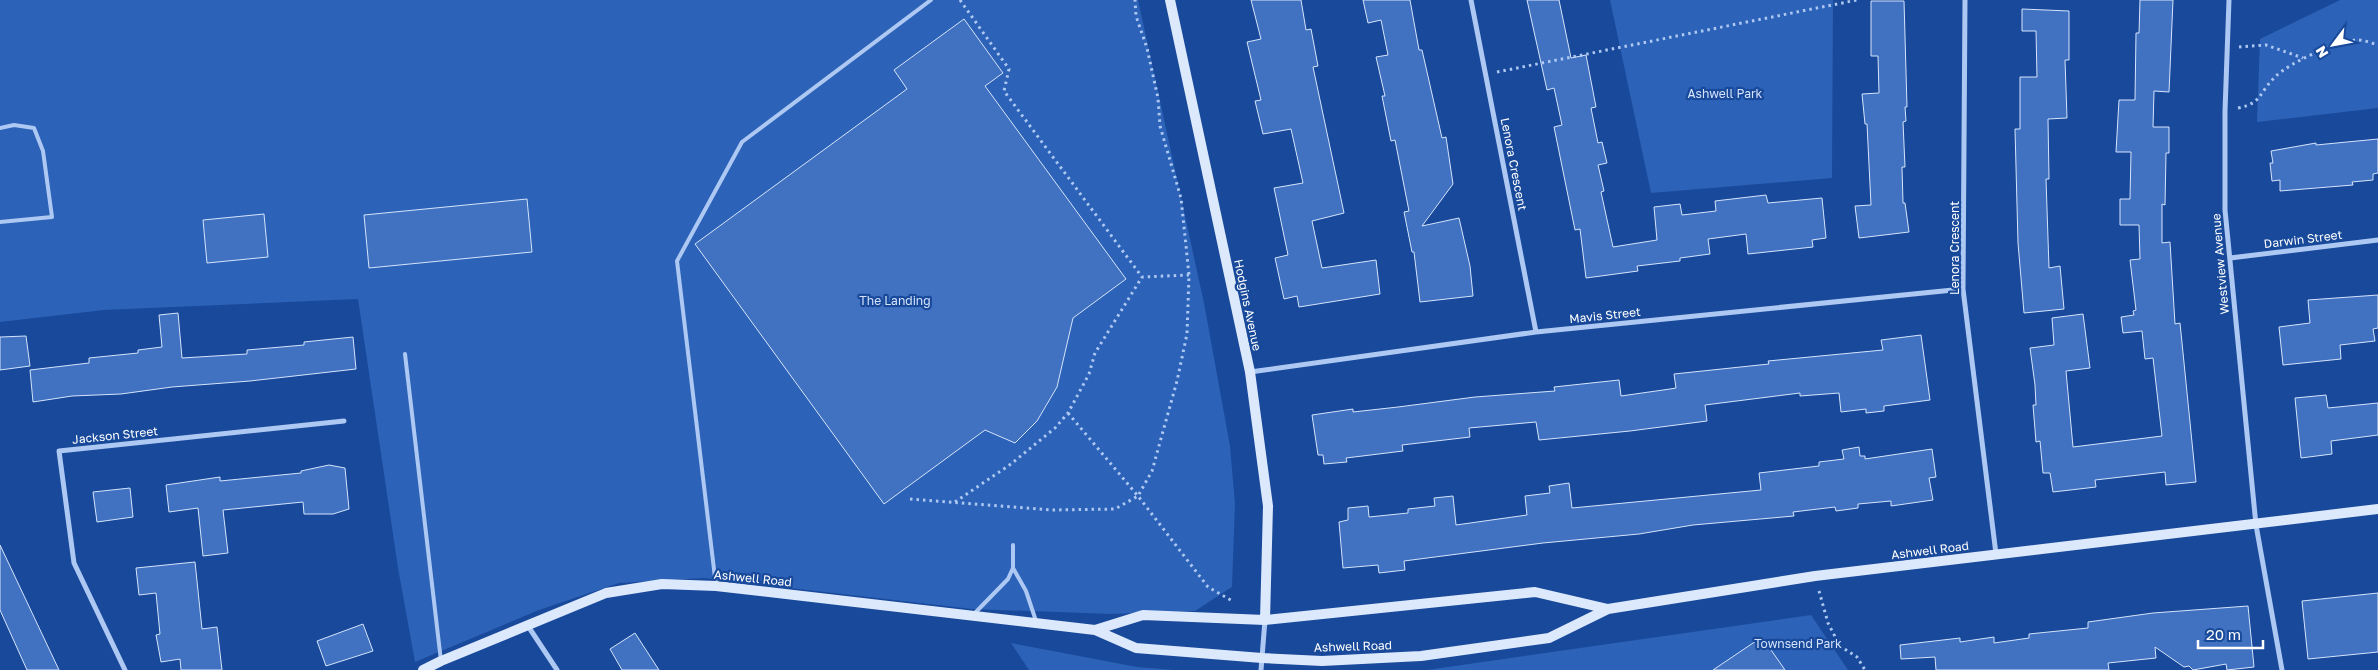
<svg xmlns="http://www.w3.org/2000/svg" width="2378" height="670" font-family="'Golos Text',sans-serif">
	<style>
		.green { fill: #2c62b7 }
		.building { fill: #4172c1; stroke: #d5e4fc }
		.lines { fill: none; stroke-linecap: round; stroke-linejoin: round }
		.path { stroke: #adc8f2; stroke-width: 3; stroke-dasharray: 2.5 4; stroke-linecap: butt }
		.lane { stroke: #adc8f2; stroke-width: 4 }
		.street { stroke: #adc8f2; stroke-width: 5 }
		.secondary { stroke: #dce8fc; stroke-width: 10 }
		.labels { text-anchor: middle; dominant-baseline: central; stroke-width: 4.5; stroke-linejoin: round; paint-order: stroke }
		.park-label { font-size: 12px; fill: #d5e4fc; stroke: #18499a }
		.street-label { font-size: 12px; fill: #fff; stroke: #18499a }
	</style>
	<rect width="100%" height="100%" fill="#18499a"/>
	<!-- green -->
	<path class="green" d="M 0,0 L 1138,0 L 1204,303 L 1230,446 L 1235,504 L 1232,587 L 1195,611 L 1111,614 L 972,609 L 704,578 L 619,583 L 539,610 L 415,662 L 398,568 L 358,299 L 104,310 L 0,322 Z
		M 1610,0 L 1833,0 L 1832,178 L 1651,193 Z
		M 2340,0 L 2378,0 L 2378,108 L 2257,122 L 2260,39 Z
		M 1811,615 L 1848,670 L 1427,670 Z
		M 1011,643 L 1137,667 L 1174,670 L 1029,670 Z"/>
	<!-- building -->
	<path class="building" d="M 1251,0 L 1301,0 L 1306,30 L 1311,29 L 1318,66 L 1313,67 L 1344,213 L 1312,221 L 1322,268 L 1376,260 L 1380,294 L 1299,307 L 1297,296 L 1284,299 L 1275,258 L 1288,255 L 1274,188 L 1303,183 L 1291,129 L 1263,134 L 1255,101 L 1261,100 L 1247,42 L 1261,39 Z
		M 1363,0 L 1410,0 L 1419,50 L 1422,50 L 1442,138 L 1446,137 L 1453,184 L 1422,226 L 1459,218 L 1470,266 L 1473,296 L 1420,302 L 1414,252 L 1412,252 L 1404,212 L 1409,211 L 1395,140 L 1391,141 L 1382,96 L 1385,96 L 1376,57 L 1388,55 L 1381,20 L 1368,23 Z
		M 1527,0 L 1559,0 L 1571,58 L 1586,55 L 1596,107 L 1591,108 L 1598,143 L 1602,142 L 1607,163 L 1598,165 L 1604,191 L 1601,192 L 1613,247 L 1657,240 L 1654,207 L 1680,204 L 1682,215 L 1716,211 L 1715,201 L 1766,195 L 1768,203 L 1822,198 L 1826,238 L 1812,240 L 1813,247 L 1748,254 L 1746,234 L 1708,239 L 1710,254 L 1680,258 L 1680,261 L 1637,266 L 1638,271 L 1586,278 L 1580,229 L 1575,230 L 1554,127 L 1562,125 L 1554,88 L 1547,90 Z
		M 2140,0 L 2173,0 L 2169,92 L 2154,91 L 2153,127 L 2169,127 L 2169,153 L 2166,153 L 2165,205 L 2162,204 L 2162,243 L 2170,242 L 2175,324 L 2180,323 L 2196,482 L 2166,485 L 2165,472 L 2095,480 L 2096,487 L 2053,492 L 2050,473 L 2043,473 L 2040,441 L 2036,442 L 2033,405 L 2036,405 L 2035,385 L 2030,348 L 2054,345 L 2052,318 L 2083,314 L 2090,368 L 2066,371 L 2073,447 L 2162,436 L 2153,358 L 2145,359 L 2142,331 L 2123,333 L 2121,317 L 2134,315 L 2133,311 L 2136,310 L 2130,260 L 2140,259 L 2139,225 L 2120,225 L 2120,199 L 2130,199 L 2131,152 L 2116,152 L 2119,100 L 2135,100 L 2136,33 L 2139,33 Z
		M 1871,1 L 1904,1 L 1907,107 L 1905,107 L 1906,121 L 1903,122 L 1905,167 L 1902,167 L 1903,203 L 1905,203 L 1909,232 L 1859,238 L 1855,206 L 1871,205 L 1867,124 L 1865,124 L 1862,94 L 1879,93 L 1878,56 L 1871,56 Z
		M 2022,9 L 2069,11 L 2069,60 L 2065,60 L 2067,118 L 2048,119 L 2049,179 L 2046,179 L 2049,268 L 2060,266 L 2064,309 L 2024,313 L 2018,243 L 2015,129 L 2020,129 L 2020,77 L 2037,77 L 2036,31 L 2022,31 Z
		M 964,19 L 1003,73 L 985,86 L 1126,279 L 1073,318 L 1057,387 L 1037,421 L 1015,443 L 985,430 L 884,504 L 695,244 L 907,89 L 894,70 Z
		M 2378,139 L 2378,173 L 2373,174 L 2373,180 L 2352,182 L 2353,185 L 2280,191 L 2280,180 L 2272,181 L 2270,163 L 2273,163 L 2271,151 L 2316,143 L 2316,145 Z
		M 527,199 L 532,252 L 369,268 L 364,215 Z
		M 264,214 L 268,257 L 207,263 L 203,220 Z
		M 2378,295 L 2378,328 L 2373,329 L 2375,341 L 2340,345 L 2341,359 L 2283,365 L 2279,327 L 2310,323 L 2308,300 Z
		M 178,313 L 182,358 L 247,354 L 247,350 L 304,345 L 304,342 L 353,337 L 356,369 L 250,381 L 172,387 L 121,394 L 72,396 L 33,402 L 30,370 L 89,363 L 89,358 L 138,353 L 138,350 L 162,347 L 159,315 Z
		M 1921,335 L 1930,400 L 1884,406 L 1884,411 L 1866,413 L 1866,409 L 1841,412 L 1839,393 L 1800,396 L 1800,393 L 1705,405 L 1707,421 L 1630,431 L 1539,440 L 1536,422 L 1469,428 L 1470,437 L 1402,445 L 1403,451 L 1346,458 L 1347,462 L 1324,464 L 1323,455 L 1318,455 L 1312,415 L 1353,409 L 1353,412 L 1398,407 L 1475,397 L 1555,391 L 1554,387 L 1619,380 L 1621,396 L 1670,389 L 1676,388 L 1674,374 L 1769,364 L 1768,361 L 1883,350 L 1881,340 Z
		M 26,336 L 30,366 L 0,370 L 0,337 Z
		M 2326,395 L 2328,408 L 2378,403 L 2378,435 L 2331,441 L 2332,454 L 2301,458 L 2295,398 Z
		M 1859,447 L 1860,456 L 1865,456 L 1865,459 L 1932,449 L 1936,477 L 1929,478 L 1933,500 L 1891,506 L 1891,501 L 1858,504 L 1858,508 L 1836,511 L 1835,507 L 1793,512 L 1794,516 L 1693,525 L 1639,534 L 1543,543 L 1404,561 L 1405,570 L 1379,573 L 1378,565 L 1343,568 L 1339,522 L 1348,520 L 1348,508 L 1368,506 L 1369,517 L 1408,513 L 1408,509 L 1435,506 L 1434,498 L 1453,496 L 1456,525 L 1527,515 L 1525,496 L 1550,493 L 1549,486 L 1569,483 L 1572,508 L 1761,490 L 1759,473 L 1819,466 L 1819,462 L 1844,459 L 1842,450 Z
		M 329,465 L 345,468 L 349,509 L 333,514 L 304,514 L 303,502 L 223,510 L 228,553 L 203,556 L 198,508 L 169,512 L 166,485 L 220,477 L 220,481 L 301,473 L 301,471 Z
		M 130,488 L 133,517 L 97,522 L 93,492 Z
		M 0,545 L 34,617 L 59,670 L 27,670 L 0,610 Z
		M 195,562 L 202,629 L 217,627 L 222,670 L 181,670 L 180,659 L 161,662 L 156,635 L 160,634 L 156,593 L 139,595 L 136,568 Z
		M 2378,593 L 2378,652 L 2308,659 L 2302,601 Z
		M 2248,606 L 2254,667 L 2227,670 L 2226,664 L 2193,670 L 2189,666 L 2184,667 L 2155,647 L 2156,658 L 2108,663 L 2109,670 L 1936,670 L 1935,657 L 1901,659 L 1900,645 L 1960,638 L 1960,642 L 1994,637 L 1994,643 L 2029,638 L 2029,634 L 2088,628 L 2088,622 L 2153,613 Z
		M 363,624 L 373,651 L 326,666 L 317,641 Z
		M 635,633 L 659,670 L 622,670 L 610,649 Z
		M 1762,637 L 1785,670 L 1713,670 Z"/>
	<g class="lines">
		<!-- path -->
		<path class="path" d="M 960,0 L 1009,69 L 1004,91 L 1142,277 L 1189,275
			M 2239,47 L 2266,45 L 2303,58
			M 1497,72 L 1857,0
			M 2238,108 C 2263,103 2259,92 2275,77 C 2290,62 2334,43 2355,40 C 2362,39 2371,43 2378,45
			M 1068,413 L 1138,496 L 1208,587 L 1234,602
			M 910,499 L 1052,510 L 1115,509 L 1138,496 L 1152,471 L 1177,381 L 1187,334 L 1189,275 L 1181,198 L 1160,126 L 1158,98 L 1147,48 L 1136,16 L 1135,0
			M 955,502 L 1011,464 L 1055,428 L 1068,413 L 1089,374 L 1095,353 L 1142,277
			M 1819,591 L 1828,623 L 1840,646 L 1857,657 L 1865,670"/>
		<!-- lane -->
		<path class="lane" d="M 0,128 L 14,125 L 34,128 L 43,151 L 52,217 L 0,222
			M 405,354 L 441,661
			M 1013,568 L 1026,591 L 1036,621
			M 716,586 L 677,261 L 742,142 L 931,0
			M 973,615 L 1008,579 L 1013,568 L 1013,545"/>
		<!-- street -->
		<path class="street" d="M 1471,0 L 1536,332
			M 1965,0 L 1963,289 L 1996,554
			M 2229,0 L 2225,111 L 2225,210 L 2256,525 L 2282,670
			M 2230,258 L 2378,240
			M 1250,372 L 1536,332 L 1963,289
			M 528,626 L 557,670
			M 125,670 L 74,563 L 59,451 L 344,421
			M 1261,670 L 1265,620"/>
		<!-- secondary -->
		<path class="secondary" d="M 1170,0 L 1250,372 L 1268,506 L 1265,620
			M 1095,630 L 1143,615 L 1265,620 L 1535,592 L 1608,609
			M 423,670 L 441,661 L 606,593 L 662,584 L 716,586 L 1095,630 L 1136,648 L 1262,658 L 1322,661 L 1421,656 L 1549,638 L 1608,609 L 1815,576 L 2378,509"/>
	</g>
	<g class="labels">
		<!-- park labels -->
		<g class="park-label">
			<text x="1725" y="93">Ashwell Park</text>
			<text x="895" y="300">The Landing</text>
			<text x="1798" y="643">Townsend Park</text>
		</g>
		<!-- street labels -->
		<g class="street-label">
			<text transform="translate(1514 164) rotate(79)">Lenora Crescent</text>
			<text transform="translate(2303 239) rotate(-7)">Darwin Street</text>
			<text transform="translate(1954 248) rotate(-90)">Lenora Crescent</text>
			<text transform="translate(2220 264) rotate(-95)">Westview Avenue</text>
			<text transform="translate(1248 305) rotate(78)">Hodgins Avenue</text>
			<text transform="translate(1605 315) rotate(-6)">Mavis Street</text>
			<text transform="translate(115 435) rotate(-6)">Jackson Street</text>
			<text transform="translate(1930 550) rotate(-7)">Ashwell Road</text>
			<text transform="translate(753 578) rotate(6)">Ashwell Road</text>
			<text transform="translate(1353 646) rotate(-2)">Ashwell Road</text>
		</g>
	</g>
	<!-- north arrow -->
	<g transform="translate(2333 45) rotate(238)" stroke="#18499a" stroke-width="4" paint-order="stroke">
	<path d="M0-4L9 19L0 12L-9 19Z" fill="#ffffff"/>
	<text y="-8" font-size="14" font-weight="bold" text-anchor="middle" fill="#ffffff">N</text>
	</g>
	<!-- scale -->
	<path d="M2198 640v8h65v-8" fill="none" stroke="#ffffff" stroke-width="2.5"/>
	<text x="2206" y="640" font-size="15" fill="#ffffff" stroke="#18499a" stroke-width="4" paint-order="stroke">20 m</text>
</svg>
